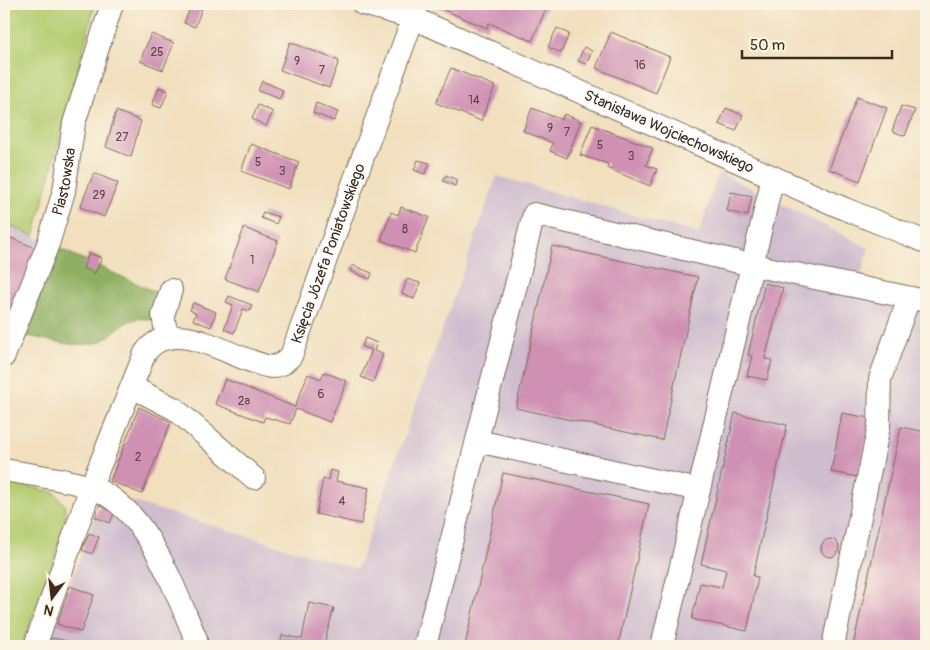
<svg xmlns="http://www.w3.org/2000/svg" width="930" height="650" font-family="Pangolin,sans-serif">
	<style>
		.industrial { fill: #cfbdcf }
		.green { fill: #b4cc70; stroke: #787b47 }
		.forest { fill: #8fb062; stroke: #656d40 }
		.building { fill: #cf90b4 }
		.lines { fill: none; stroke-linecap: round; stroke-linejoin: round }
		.minor-casing { stroke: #7b6956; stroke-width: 24 }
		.minor { stroke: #fff; stroke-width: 22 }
		.labels { text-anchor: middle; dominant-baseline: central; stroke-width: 5; stroke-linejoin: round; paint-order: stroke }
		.number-label { font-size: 12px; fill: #604444 }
		.street-label { font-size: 15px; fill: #3b2a1e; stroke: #fcf5e5 }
	</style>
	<rect width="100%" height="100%" fill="#fcf5e5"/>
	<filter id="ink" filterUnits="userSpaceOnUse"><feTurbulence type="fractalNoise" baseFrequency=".02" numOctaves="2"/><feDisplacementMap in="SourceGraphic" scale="10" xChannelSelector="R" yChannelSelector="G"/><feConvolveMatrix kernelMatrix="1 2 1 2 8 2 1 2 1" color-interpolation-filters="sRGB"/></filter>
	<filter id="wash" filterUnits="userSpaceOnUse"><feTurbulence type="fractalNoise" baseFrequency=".0096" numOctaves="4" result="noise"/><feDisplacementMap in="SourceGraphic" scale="20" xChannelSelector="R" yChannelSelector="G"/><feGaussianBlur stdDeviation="1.12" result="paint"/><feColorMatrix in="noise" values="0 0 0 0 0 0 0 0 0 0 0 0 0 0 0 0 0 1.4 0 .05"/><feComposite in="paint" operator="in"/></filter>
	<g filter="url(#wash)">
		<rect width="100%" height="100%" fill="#f1dfbe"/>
		<!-- industrial -->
		<path class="industrial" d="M 718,172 L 869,248 L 856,293 L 926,306 L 926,646 L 47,646 L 104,493 L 357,569 L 497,176 L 699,234 Z
			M 4,223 L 43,241 L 4,337 Z"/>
		<!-- green -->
		<path class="green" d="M 4,4 L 95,4 L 34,236 L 4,223 Z
			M 4,482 L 54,492 L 65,505 L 65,528 L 22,646 L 4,646 Z"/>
		<!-- forest -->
		<path class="forest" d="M 58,248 L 162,295 L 158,309 L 151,320 C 123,312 113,340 96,343 C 72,348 46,339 23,335 Z"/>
		<g id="blocks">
			<!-- building -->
			<path class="building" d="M 192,4 L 202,8 L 195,27 L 184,23 Z
				M 438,4 L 548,4 L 532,41 L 489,23 L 487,28 L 437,7 Z
				M 557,28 L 569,34 L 561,53 L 548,47 Z
				M 611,32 L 670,57 L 656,93 L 596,68 Z
				M 151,34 L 174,43 L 163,70 L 140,61 Z
				M 290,42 L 339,61 L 329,88 L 280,70 Z
				M 584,47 L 592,51 L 586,64 L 578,61 Z
				M 451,68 L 495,86 L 481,121 L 436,103 Z
				M 262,81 L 283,90 L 280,99 L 258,91 Z
				M 159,87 L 168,91 L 161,108 L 152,105 Z
				M 857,97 L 887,108 L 860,181 L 829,169 Z
				M 316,103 L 338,112 L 334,121 L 313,113 Z
				M 258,105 L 273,112 L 266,126 L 252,119 Z
				M 901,106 L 915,110 L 905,136 L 892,131 Z
				M 532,108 L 562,120 L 564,114 L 581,121 L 567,158 L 550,151 L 553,143 L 523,131 Z
				M 726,108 L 743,115 L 736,131 L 719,124 Z
				M 116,111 L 141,121 L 131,157 L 106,147 Z
				M 592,125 L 653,148 L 646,165 L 657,169 L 650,186 L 607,168 L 608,164 L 580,155 Z
				M 251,144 L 299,162 L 289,189 L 241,171 Z
				M 418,160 L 430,163 L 425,174 L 414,170 Z
				M 94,173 L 118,183 L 104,217 L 80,207 Z
				M 446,175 L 457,180 L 455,186 L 443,181 Z
				M 731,192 L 752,196 L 748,216 L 727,211 Z
				M 401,207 L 429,217 L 415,253 L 381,240 L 391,212 L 398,215 Z
				M 263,212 L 279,217 L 276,224 L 261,218 Z
				M 244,228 L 278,241 L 259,292 L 225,279 Z
				M 4,235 L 38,249 L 4,330 Z
				M 552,246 L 698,277 L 662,440 L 516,408 Z
				M 89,253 L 102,258 L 95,273 L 83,268 Z
				M 352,265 L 372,273 L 370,279 L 350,271 Z
				M 407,279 L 420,283 L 414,299 L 402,294 Z
				M 765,283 L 783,288 L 765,359 L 772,360 L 767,380 L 747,376 L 752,356 L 748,355 Z
				M 229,296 L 252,305 L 250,311 L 243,309 L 234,333 L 224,329 L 233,305 L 226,302 Z
				M 193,303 L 216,312 L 211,327 L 193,320 L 196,313 L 190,310 Z
				M 365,338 L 377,343 L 374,351 L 383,354 L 373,382 L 361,377 L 372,350 L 362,347 Z
				M 324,372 L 347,381 L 330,422 L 296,409 L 290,424 L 265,417 L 263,422 L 215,404 L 225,379 L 295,407 L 308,374 L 321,379 Z
				M 139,407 L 171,422 L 142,494 L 110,481 Z
				M 735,413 L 787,425 L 753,576 L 758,577 L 747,631 L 692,619 L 700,583 L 722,587 L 726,570 L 701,564 Z
				M 842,413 L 870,418 L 858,477 L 831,472 Z
				M 901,427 L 926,432 L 926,646 L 853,646 Z
				M 330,470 L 338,472 L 336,481 L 369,488 L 361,524 L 316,514 L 323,479 L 328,480 Z
				M 503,473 L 649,504 L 618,646 L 465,646 Z
				M 100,504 L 115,511 L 110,523 L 95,517 Z
				M 89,533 L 99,537 L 92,554 L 82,550 Z
				M821 548a9 9 0 1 1 18 0a9 9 0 1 1-18 0Z
				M 70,586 L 94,595 L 81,632 L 57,624 Z
				M 309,603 L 334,608 L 324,644 L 332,646 L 280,646 L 282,635 L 302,639 Z
				M 52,638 L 86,645 L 86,646 L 49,646 Z"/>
		</g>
	</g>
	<g filter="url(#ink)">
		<use href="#blocks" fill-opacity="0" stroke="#7b6956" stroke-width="1"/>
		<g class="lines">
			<!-- minor casing -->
			<g class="minor-casing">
				<g id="minor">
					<path id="s1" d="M 363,4 L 413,18 L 845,209 L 926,242"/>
					<path d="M 167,337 L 163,315 L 171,290"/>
					<path id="s2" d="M 4,356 L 48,244 L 64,191 L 74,123 L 112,4"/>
					<path d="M 132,387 L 175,409 L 254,478"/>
					<path d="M 477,441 L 699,490"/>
					<path d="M 4,470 C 32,475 63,478 90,487 C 147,506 174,589 196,639 L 195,646"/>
					<path id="s3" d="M 35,646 L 91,487 L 145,353 C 174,312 234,362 272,367 L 282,364 L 291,356 L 418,4"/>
					<path d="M 425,646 L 534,214 L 752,265 L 926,301"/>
					<path d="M 662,646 L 773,177"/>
					<path d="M 833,646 L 879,426 L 880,379 L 909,298"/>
				</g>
			</g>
			<!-- minor -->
			<use href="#minor" class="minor"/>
		</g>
	</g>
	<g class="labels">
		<!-- number labels -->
		<g class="number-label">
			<text x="157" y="52">25</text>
			<text x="297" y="61">9</text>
			<text x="640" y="65">16</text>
			<text x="322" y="70">7</text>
			<text x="474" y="100">14</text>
			<text x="550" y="128">9</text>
			<text x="567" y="132">7</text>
			<text x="122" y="137">27</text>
			<text x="600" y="145">5</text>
			<text x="631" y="156">3</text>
			<text x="258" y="162">5</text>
			<text x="282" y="171">3</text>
			<text x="99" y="195">29</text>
			<text x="405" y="229">8</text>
			<text x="252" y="260">1</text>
			<text x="321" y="394">6</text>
			<text x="244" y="401">2a</text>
			<text x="138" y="457">2</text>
			<text x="342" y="501">4</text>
		</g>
		<!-- street labels -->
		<g class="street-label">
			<text stroke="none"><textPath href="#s1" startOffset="332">Stanisława Wojciechowskiego</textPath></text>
			<text stroke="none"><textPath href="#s2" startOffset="185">Piastowska</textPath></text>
			<text stroke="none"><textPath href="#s3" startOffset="582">Księcia Józefa Poniatowskiego</textPath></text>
		</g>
	</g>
	<!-- margin -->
	<rect width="930" height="650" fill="none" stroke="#fcf5e5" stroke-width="20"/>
	<!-- north arrow -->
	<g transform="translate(52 598) rotate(195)" stroke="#fcf5e5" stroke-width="4" paint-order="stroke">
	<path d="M0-4L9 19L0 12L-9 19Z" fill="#3b2a1e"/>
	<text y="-8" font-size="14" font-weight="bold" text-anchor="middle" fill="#3b2a1e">N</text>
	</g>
	<!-- scale -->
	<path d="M742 50v8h150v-8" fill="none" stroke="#3b2a1e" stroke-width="2.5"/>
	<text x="750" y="50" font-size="15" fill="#3b2a1e" stroke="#fcf5e5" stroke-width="4" paint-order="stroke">50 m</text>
</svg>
